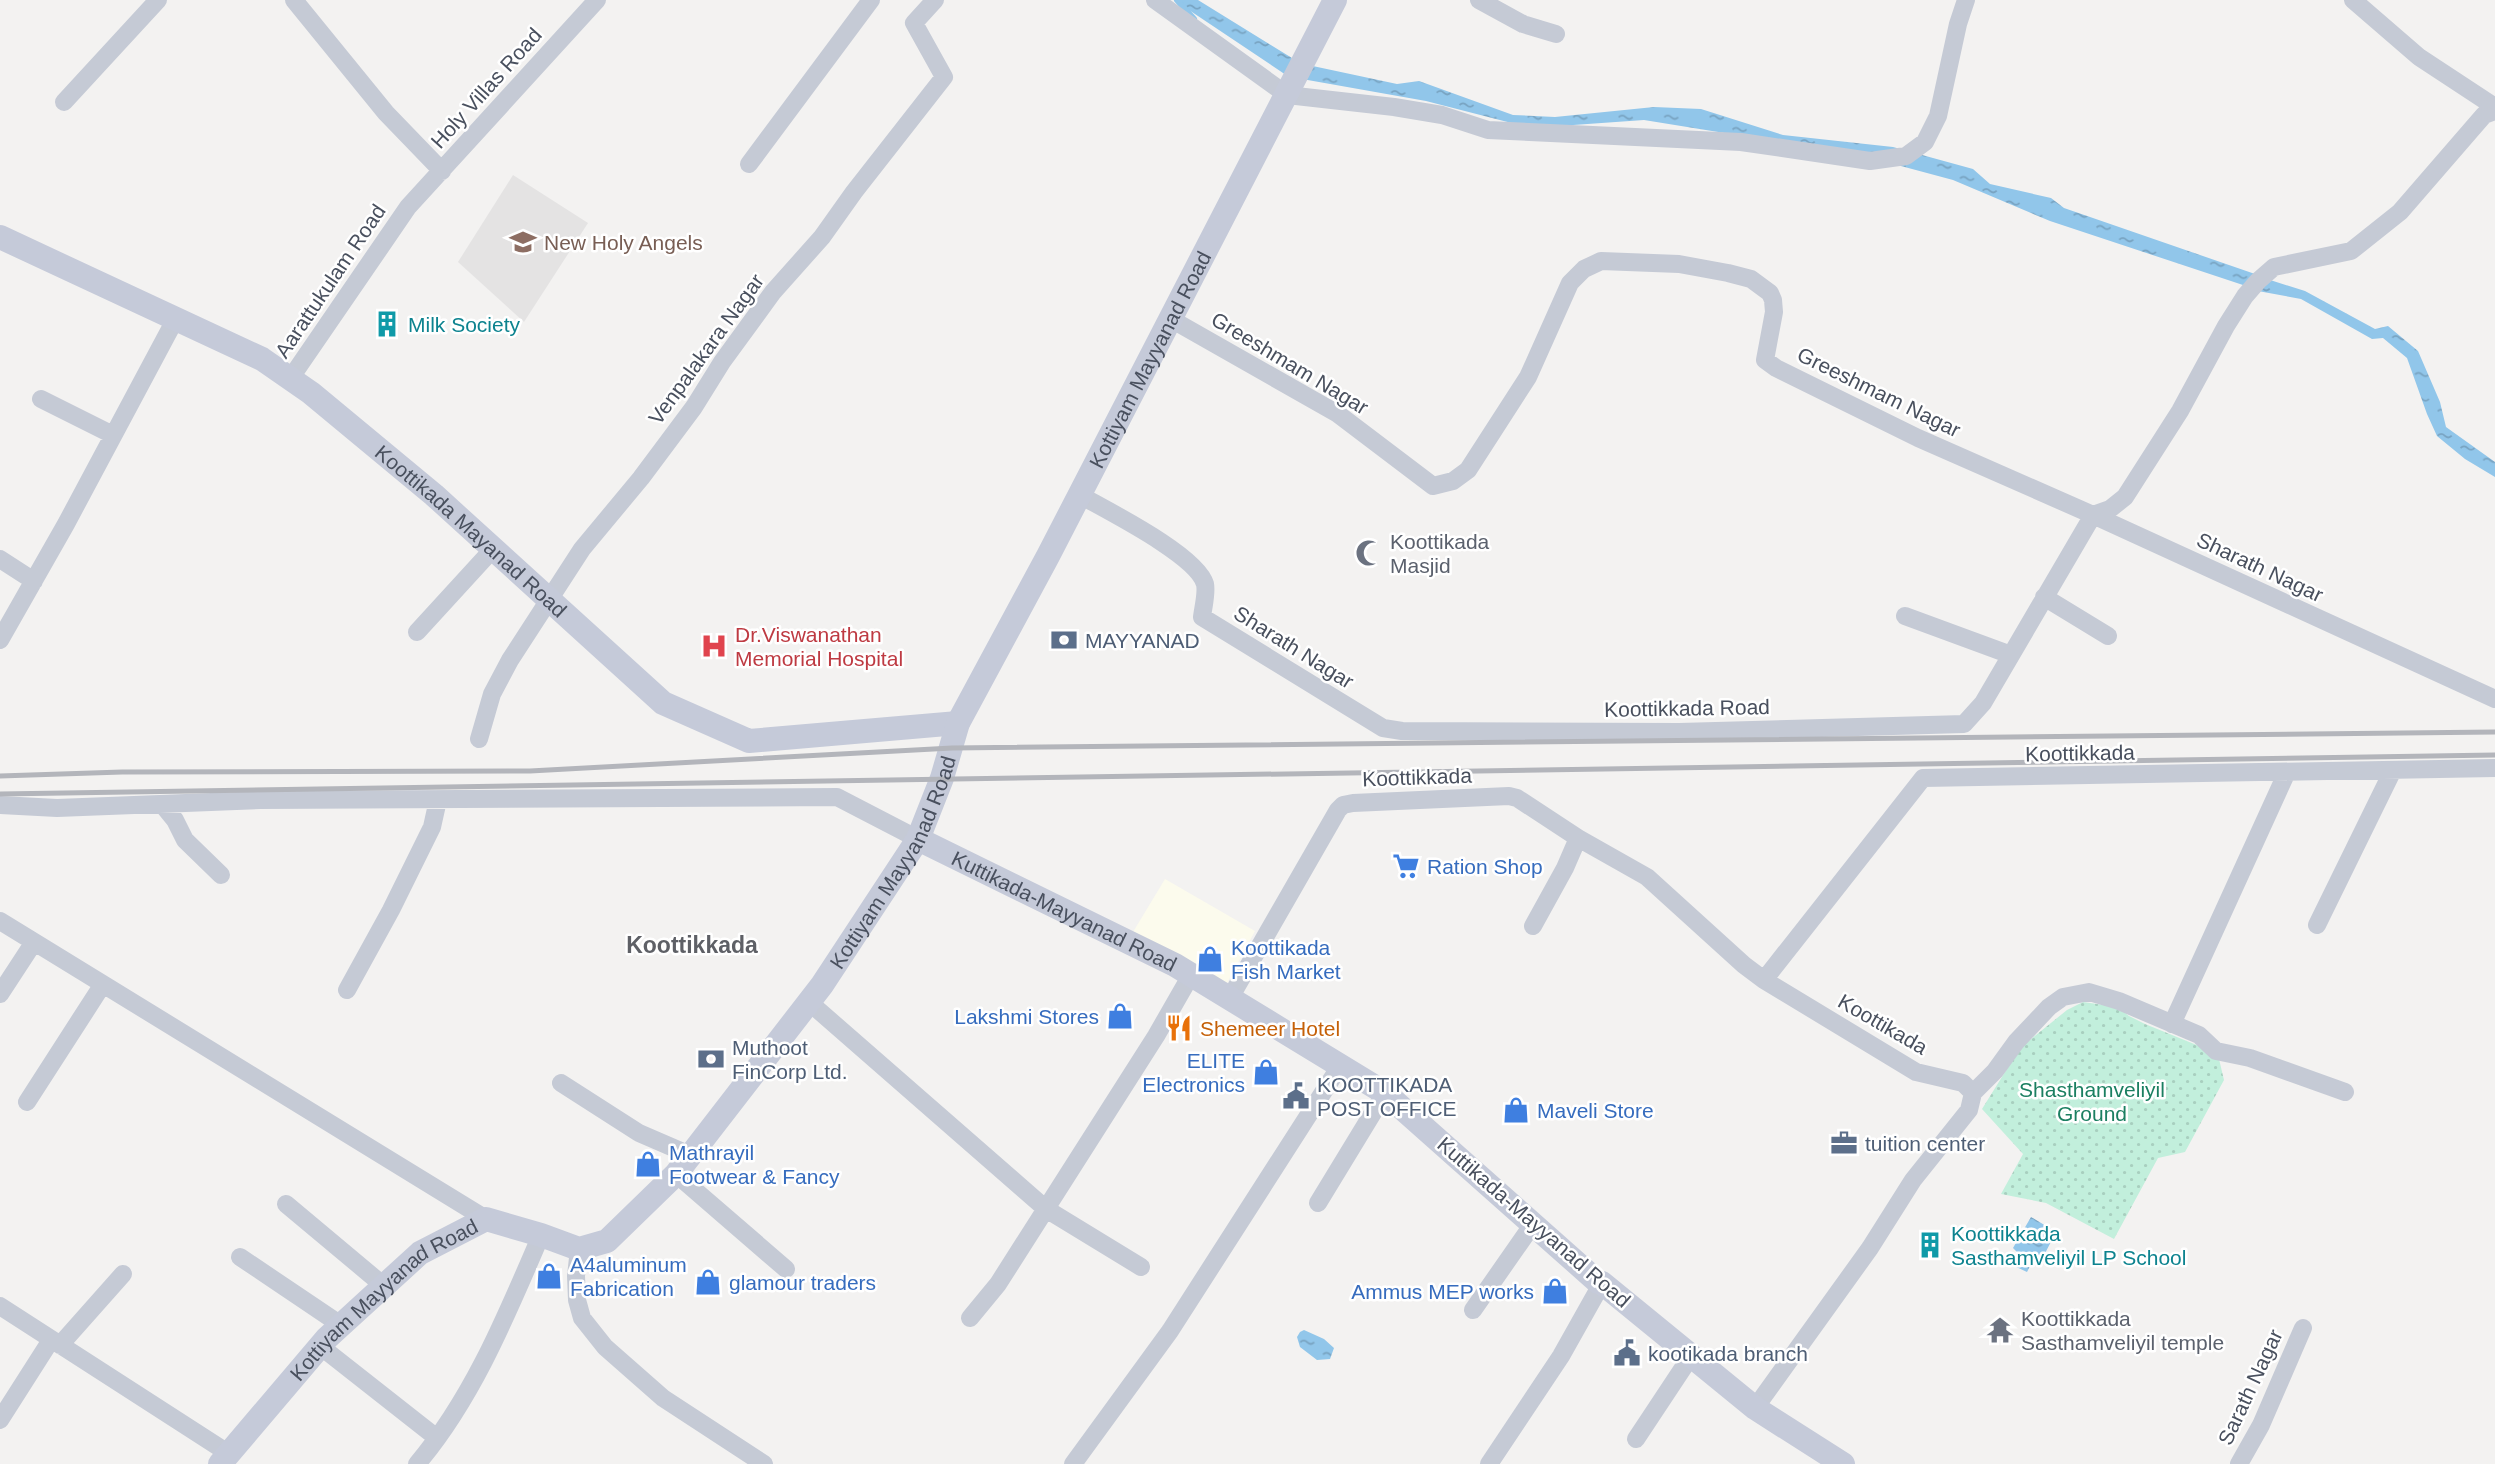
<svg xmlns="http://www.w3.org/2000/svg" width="2495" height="1464" font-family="Arial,sans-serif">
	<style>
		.commercial { fill: #fcfbed }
		.education { fill: #e4e3e3 }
		.park { fill: url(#park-dots) }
		.water { fill: url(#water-ripples) }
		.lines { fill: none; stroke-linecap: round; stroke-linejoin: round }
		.stream { stroke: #91c6ea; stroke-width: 6 }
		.street { stroke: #c5cad5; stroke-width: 18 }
		.secondary { stroke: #c5cad9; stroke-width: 24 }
		.rail { stroke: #b3b5bb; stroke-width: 5 }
		.labels { text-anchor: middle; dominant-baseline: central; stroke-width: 5; stroke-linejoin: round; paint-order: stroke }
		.street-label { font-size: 21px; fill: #49505e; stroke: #fff }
		.education-label { font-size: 21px; fill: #785e54; stroke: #fff; text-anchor: start }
		.culture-label { font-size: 21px; fill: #0d838f; stroke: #fff; text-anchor: start }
		.worship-label { font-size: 21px; fill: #5b616d; stroke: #fff; text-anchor: start }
		.health-label { font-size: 21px; fill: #be3a42; stroke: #fff; text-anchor: start }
		.service-label { font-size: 21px; fill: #4e5e75; stroke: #fff; text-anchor: start }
		.shop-label { font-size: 21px; fill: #366cbe; stroke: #fff; text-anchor: start }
		.food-label { font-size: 21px; fill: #c56008; stroke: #fff; text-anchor: start }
		.park-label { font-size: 21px; fill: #1b7f61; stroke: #fff }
		.neighbourhood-label { font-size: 23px; font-weight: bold; fill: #5e6066; stroke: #fff }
	</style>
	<defs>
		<pattern id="park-dots" width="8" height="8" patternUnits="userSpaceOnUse" patternTransform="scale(1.75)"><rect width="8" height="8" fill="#c2efdc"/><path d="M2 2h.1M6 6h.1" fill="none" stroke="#a8cfbf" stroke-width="1.8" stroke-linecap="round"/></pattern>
		<pattern id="water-ripples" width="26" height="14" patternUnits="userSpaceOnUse" patternTransform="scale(1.75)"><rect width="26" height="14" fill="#91c6ea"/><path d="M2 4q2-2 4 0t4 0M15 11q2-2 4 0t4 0" fill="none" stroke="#78a3c1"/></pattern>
	</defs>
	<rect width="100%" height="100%" fill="#f3f2f1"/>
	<!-- commercial -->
	<path class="commercial" d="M 1165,879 L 1255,931 L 1226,985 L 1133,932 Z"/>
	<!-- education -->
	<path class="education" d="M 513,175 L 588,223 L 524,322 L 458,262 Z"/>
	<!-- park -->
	<path class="park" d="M 2083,1002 L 2118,1007 L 2129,1016 L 2145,1024 L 2204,1048 L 2219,1059 L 2224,1080 L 2185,1152 L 2158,1158 L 2114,1239 L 2046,1203 L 2001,1194 L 2023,1154 L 1982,1109 L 2020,1048 L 2067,1010 Z"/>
	<!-- water -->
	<path class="water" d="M 1177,0 L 1198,0 L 1292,58 L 1286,75 L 1183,6 Z
		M 1308,65 L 1397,84 L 1419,81 L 1513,115 L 1555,117 L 1654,107 L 1701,109 L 1783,135 L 1893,147 L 1973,169 L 1990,184 L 2051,198 L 2064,208 L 2255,274 L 2246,286 L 2050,221 L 1953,180 L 1860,155 L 1644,120 L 1531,128 L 1426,101 L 1302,79 Z
		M 2267,279 L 2305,291 L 2375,329 L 2388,326 L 2418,351 L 2440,402 L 2446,427 L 2495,462 L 2495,477 L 2465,459 L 2437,436 L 2427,414 L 2407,358 L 2383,338 L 2372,339 L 2301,299 L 2258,291 Z
		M 2031,1217 L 2056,1232 L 2039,1265 L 2032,1262 L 2027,1272 L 2012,1265 L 2018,1253 L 2013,1248 Z
		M 1304,1330 L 1324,1339 L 1334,1348 L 1330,1359 L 1317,1360 L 1300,1347 L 1297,1337 L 1300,1332 Z"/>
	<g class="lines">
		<!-- stream -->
		<path class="stream" d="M 1177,0 L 1194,19"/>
		<!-- street -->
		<path class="street" d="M 294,0 L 386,113 L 442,171
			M 1155,0 L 1287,95 L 1394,107 L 1442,115 L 1488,130 L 1741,142 L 1870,161 L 1906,156 L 1925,142 L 1938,116 L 1958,24 L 1966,0
			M 1479,0 L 1523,24 L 1556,34
			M 2353,0 L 2419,57 L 2495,107
			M 64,102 L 158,0
			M 749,164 L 871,0
			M 1169,318 L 1338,414 L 1433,486 L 1453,481 L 1468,470 L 1528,377 L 1570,283 L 1584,269 L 1601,261 L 1679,264 L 1728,273 L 1751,279 L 1770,293 L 1773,300 L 1774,312 L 1765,360 L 1776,368 L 1918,438 L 2093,515 L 2110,509 L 2125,497 L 2180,411 L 2226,326 L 2245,296 L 2258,281 L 2274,267 L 2351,251 L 2400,212 L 2484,115 L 2495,111
			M 290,379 L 408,207 L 597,0
			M 41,399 L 113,435
			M 1078,494 C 1106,510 1197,555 1205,584 C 1207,593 1203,608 1202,617 L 1383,728 L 1402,731 L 1679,732 L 1964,724 L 1983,703 L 2093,515 L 2495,699
			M 0,559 L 34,581
			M 2044,597 L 2108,636
			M 1905,616 L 2011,655
			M 417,632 L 493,549
			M 0,640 L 66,524 L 176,318
			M 479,739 L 492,694 L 510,660 L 582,549 L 641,478 L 694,407 L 722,362 L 773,292 L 822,237 L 854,192 L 944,77 L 914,23 L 935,0
			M 162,804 L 175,820 L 185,840 L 221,875
			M 0,805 L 57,808 L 260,800 L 837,797 L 918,839
			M 0,921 L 486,1219
			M 2317,925 L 2393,770
			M 1533,926 L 1565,868 L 1578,838 L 1647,877 L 1744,965 L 1764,980 L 1916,1072 L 1963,1083 L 1973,1093 L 1969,1110 L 1913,1180 L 1870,1248 L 1755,1408
			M 1764,980 L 1923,778 L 2495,768
			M 347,990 L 391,910 L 432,827 L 438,800
			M 0,994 L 34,942
			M 1230,998 L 1338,810 L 1343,805 L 1353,803 L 1509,796 L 1517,798 L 1578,838
			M 809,1002 L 1046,1209 L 1141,1267
			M 2172,1024 L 2287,772
			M 561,1083 L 639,1133 L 690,1155
			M 1973,1093 L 1995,1071 L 2016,1042 L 2049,1007 L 2063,997 L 2089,992 L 2119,1001 L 2199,1035 L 2216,1051 L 2250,1058 L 2345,1092
			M 27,1102 L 103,984
			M 676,1174 L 786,1269
			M 1318,1203 L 1385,1093
			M 286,1204 L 384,1286
			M 579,1249 L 576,1276 L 577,1300 L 582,1318 L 605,1347 L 663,1398 L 764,1464
			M 240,1257 L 341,1325
			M 0,1306 L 228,1453
			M 1473,1310 L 1533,1224
			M 970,1318 L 998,1284 L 1156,1036 L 1191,975
			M 60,1345 L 123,1274
			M 320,1346 L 437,1438
			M 0,1420 L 51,1340
			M 1636,1439 L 1691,1356
			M 417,1464 C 473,1398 507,1314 541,1235
			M 1073,1464 L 1170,1331 L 1340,1066
			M 1489,1464 L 1561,1356 L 1602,1283
			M 2239,1464 L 2261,1425 L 2303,1328"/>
		<!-- secondary -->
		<g class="secondary">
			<path id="s1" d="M 0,237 L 262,359 L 311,393 L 434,495 L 663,703 L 749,741 L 958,723"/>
			<path id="s2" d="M 918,839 L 1175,965 L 1385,1093 L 1598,1282 L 1602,1283 L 1755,1408 L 1843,1464"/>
			<path id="s3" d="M 220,1464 L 327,1338 L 420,1253 L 486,1219 L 541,1235 L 579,1249 L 607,1241 L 676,1174 L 822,985 L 918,839 L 942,778 L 958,723 L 1048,556 L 1335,0"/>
		</g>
		<!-- rail -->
		<path class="rail" d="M 0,776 L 122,772 L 530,771 L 952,748 L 2495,732
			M 0,794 L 2495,755"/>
	</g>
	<!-- icons -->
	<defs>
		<g id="school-bare" transform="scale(2.1)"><path d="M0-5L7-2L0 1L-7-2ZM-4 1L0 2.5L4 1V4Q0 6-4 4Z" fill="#8d6e63" stroke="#fff" stroke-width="2.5" paint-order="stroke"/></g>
		<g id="building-bare" transform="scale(2.1)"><path d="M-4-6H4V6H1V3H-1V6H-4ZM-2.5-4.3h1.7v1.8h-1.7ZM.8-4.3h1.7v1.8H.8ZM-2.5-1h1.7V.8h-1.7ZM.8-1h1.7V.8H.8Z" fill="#0f9aa8" stroke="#fff" stroke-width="2.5" paint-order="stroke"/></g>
		<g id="mosque-bare" transform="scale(2.1)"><path d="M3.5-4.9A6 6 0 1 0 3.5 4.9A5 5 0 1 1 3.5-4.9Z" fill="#6b7280" stroke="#fff" stroke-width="2.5" paint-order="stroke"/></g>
		<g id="bank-bare" transform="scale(2.1)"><path d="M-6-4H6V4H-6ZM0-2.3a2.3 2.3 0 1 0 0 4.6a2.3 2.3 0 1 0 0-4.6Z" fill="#5c6f8a" stroke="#fff" stroke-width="2.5" paint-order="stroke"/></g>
		<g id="hospital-bare" transform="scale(2.1)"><path d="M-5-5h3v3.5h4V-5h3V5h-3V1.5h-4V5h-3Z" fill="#e0444e" stroke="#fff" stroke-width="2.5" paint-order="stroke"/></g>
		<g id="supermarket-bare" transform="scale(2.1)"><path d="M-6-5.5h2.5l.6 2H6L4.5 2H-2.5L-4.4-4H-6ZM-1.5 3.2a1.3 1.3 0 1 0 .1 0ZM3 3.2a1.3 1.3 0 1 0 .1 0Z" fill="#3f7fe0" stroke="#fff" stroke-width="2.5" paint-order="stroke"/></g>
		<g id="shop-bare" transform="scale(2.1)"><path d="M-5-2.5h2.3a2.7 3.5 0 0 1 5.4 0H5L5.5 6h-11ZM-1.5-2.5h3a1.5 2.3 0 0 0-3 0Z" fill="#3f7fe0" stroke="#fff" stroke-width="2.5" paint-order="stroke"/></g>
		<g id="restaurant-bare" transform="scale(2.1)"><path d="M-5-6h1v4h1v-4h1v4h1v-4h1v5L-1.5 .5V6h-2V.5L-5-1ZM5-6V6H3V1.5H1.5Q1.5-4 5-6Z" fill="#e8710a" stroke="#fff" stroke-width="2.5" paint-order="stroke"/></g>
		<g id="civic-bare" transform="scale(2.1)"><path d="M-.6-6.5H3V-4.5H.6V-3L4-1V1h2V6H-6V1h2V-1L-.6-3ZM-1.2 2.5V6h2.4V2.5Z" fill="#5c6f8a" stroke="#fff" stroke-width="2.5" paint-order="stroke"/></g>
		<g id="office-bare" transform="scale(2.1)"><path d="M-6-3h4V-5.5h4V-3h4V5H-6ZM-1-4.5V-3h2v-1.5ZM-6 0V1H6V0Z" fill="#5c6f8a" stroke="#fff" stroke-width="2.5" paint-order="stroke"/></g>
		<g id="temple-bare" transform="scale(2.1)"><path d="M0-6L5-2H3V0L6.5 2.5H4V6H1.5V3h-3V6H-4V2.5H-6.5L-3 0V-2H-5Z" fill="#6b7280" stroke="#fff" stroke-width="2.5" paint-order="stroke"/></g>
	</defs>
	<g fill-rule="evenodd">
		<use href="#school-bare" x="523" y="242"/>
		<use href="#building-bare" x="387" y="324"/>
		<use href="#mosque-bare" x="1369" y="553"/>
		<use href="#bank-bare" x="1064" y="640"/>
		<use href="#hospital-bare" x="714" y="646"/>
		<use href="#supermarket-bare" x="1406" y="866"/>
		<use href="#shop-bare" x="1210" y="959"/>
		<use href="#shop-bare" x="1120" y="1016"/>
		<use href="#restaurant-bare" x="1179" y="1028"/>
		<use href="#bank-bare" x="711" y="1059"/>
		<use href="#shop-bare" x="1266" y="1072"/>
		<use href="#civic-bare" x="1296" y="1096"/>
		<use href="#shop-bare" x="1516" y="1110"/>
		<use href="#office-bare" x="1844" y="1143"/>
		<use href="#shop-bare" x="648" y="1164"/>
		<use href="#building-bare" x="1930" y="1245"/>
		<use href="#shop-bare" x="549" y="1276"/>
		<use href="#shop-bare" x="708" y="1282"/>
		<use href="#shop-bare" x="1555" y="1291"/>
		<use href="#temple-bare" x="2000" y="1330"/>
		<use href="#civic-bare" x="1627" y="1353"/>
	</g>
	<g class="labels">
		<!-- street labels -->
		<g class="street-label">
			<text transform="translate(486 88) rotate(-48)">Holy Villas Road</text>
			<text transform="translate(330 281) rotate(-56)">Aarattukulam Road</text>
			<text transform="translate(706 349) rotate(-54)">Venpalakara Nagar</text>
			<text stroke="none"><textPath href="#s3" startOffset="1536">Kottiyam Mayyanad Road</textPath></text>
			<text transform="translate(1290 363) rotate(31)">Greeshmam Nagar</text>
			<text transform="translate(1879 392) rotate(26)">Greeshmam Nagar</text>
			<text stroke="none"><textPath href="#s1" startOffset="560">Koottikada Mayanad Road</textPath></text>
			<text transform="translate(2260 567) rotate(25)">Sharath Nagar</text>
			<text transform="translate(1294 647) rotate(32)">Sharath Nagar</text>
			<text transform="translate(1687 708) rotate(-1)">Koottikkada Road</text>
			<text transform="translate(2080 753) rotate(-1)">Koottikkada</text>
			<text transform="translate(1417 777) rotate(-2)">Koottikkada</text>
			<text stroke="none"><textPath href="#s3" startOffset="970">Kottiyam Mayyanad Road</textPath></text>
			<text stroke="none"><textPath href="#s2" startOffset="163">Kuttikada-Mayyanad Road</textPath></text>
			<text transform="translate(1883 1024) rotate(30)">Koottikada</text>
			<text transform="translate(1534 1222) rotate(41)">Kuttikada-Mayyanad Road</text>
			<text stroke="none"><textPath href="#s3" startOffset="234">Kottiyam Mayyanad Road</textPath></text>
			<text transform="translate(2250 1387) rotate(-65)">Sarath Nagar</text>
		</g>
		<!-- education labels -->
		<g class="education-label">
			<text x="544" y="242">New Holy Angels</text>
		</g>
		<!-- culture labels -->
		<g class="culture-label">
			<text x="408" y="324">Milk Society</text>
			<text x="1951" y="1233">Koottikkada<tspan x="1951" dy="24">Sasthamveliyil LP School</tspan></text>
		</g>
		<!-- worship labels -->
		<g class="worship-label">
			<text x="1390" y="541">Koottikada<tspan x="1390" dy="24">Masjid</tspan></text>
			<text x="2021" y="1318">Koottikkada<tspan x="2021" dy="24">Sasthamveliyil temple</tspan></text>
		</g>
		<!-- health labels -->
		<g class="health-label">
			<text x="735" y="634">Dr.Viswanathan<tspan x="735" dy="24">Memorial Hospital</tspan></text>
		</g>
		<!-- service labels -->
		<g class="service-label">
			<text x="1085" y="640">MAYYANAD</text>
			<text x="732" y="1047">Muthoot<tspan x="732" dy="24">FinCorp Ltd.</tspan></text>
			<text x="1317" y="1084">KOOTTIKADA<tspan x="1317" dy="24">POST OFFICE</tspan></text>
			<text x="1865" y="1143">tuition center</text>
			<text x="1648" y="1353">kootikada branch</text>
		</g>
		<!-- shop labels -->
		<g class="shop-label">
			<text x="1427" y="866">Ration Shop</text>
			<text x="1231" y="947">Koottikada<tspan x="1231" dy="24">Fish Market</tspan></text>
			<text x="1099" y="1016" text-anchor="end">Lakshmi Stores</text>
			<text x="1245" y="1060" text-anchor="end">ELITE<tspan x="1245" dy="24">Electronics</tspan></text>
			<text x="1537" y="1110">Maveli Store</text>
			<text x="669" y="1152">Mathrayil<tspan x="669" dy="24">Footwear &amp; Fancy</tspan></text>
			<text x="570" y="1264">A4aluminum<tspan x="570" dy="24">Fabrication</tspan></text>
			<text x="729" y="1282">glamour traders</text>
			<text x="1534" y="1291" text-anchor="end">Ammus MEP works</text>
		</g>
		<!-- food labels -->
		<g class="food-label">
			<text x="1200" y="1028">Shemeer Hotel</text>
		</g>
		<!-- park labels -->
		<g class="park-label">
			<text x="2092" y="1089">Shasthamveliyil<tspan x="2092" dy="24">Ground</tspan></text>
		</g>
		<!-- neighbourhood labels -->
		<g class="neighbourhood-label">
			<text x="692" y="945">Koottikkada</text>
		</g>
	</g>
</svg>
